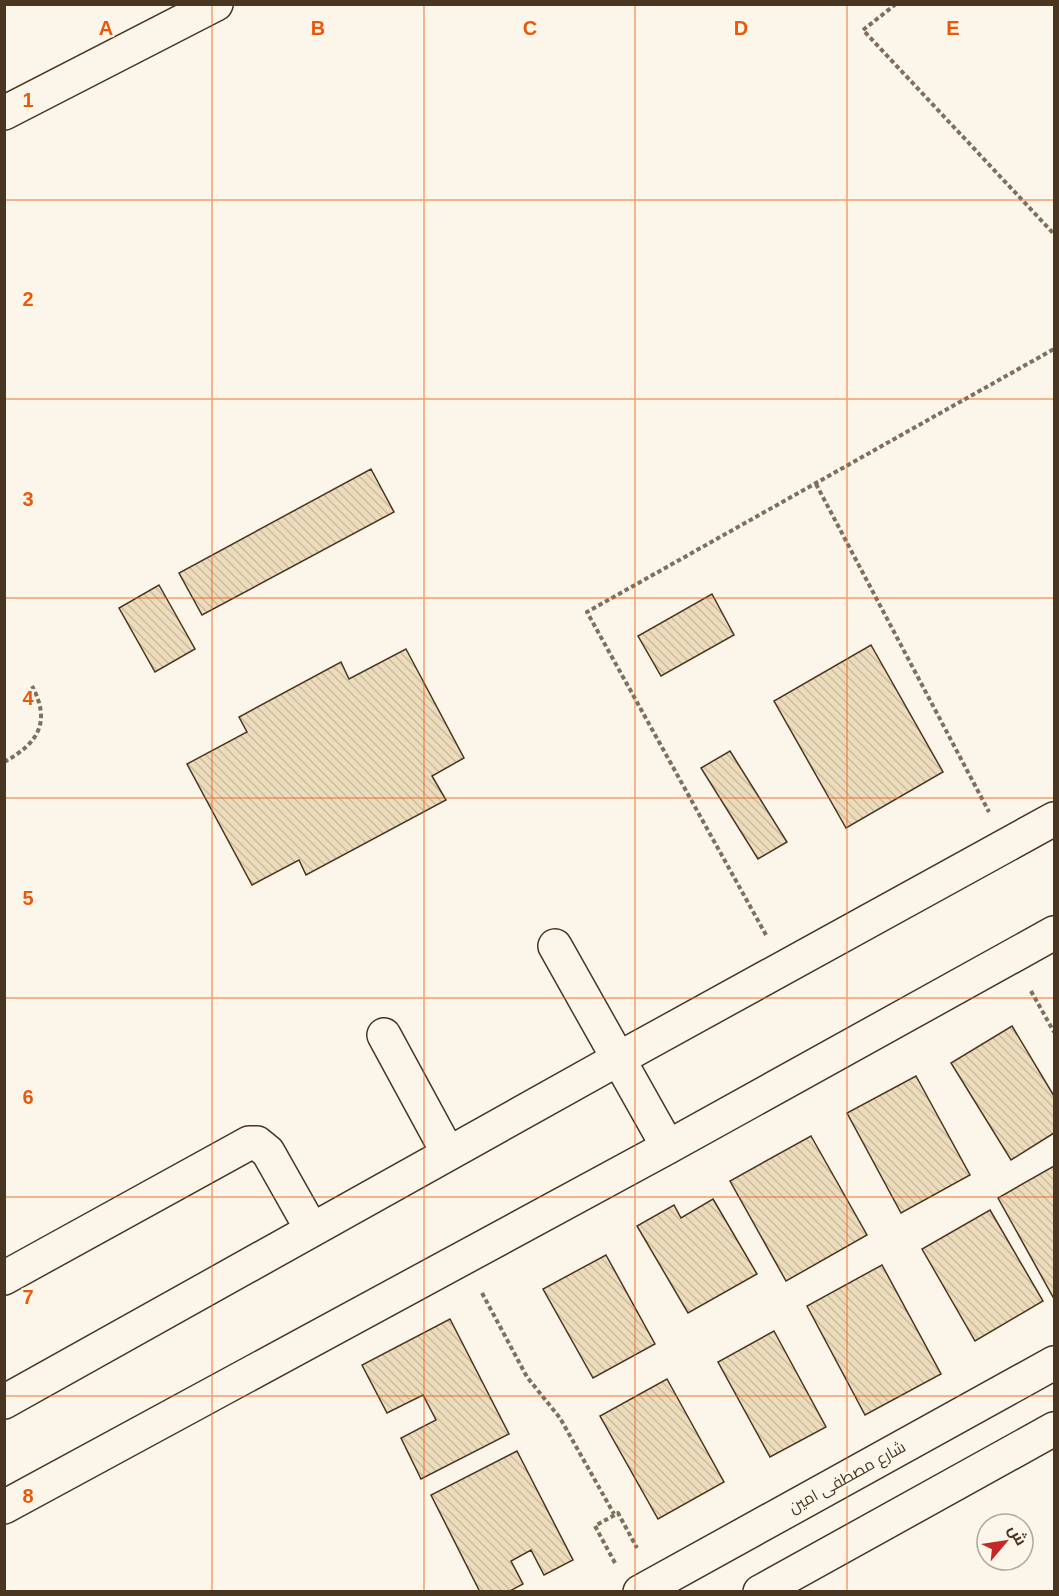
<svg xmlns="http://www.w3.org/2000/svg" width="1059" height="1596" font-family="Arial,Cairo,sans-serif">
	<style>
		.building { fill: url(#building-back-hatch); stroke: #4a3520; stroke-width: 1.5 }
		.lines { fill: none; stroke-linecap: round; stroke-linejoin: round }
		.minor-casing { stroke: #4a3520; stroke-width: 36 }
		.path { stroke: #7f6f5c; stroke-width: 4; stroke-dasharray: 4.5 3; stroke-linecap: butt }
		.minor { stroke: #fbf6e9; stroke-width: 33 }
		.grid { fill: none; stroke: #e8590c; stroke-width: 1.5; stroke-opacity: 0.55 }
		.labels { text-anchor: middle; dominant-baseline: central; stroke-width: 4.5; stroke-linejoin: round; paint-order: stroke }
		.street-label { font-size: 16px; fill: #4a3520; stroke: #fbf6e9 }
		.grid-label { font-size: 20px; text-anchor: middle; font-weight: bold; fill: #e8590c; stroke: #fbf6e9; stroke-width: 4.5; stroke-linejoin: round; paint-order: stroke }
	</style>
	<defs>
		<pattern id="building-back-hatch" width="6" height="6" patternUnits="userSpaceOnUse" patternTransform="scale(1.5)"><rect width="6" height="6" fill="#ecdcbc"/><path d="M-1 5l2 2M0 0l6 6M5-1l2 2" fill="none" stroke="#ccbda1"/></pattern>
	</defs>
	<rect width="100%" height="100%" fill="#fbf6e9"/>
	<!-- building -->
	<path class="building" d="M 371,469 L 394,512 L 202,615 L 179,573 Z
		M 159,585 L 195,649 L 155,672 L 119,608 Z
		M 712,594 L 734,635 L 661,676 L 638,636 Z
		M 871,645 L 943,772 L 846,828 L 774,701 Z
		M 406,649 L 464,758 L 432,776 L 446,800 L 306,875 L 299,860 L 252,885 L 187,764 L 247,732 L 239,717 L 341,662 L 349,679 Z
		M 730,751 L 787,842 L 758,859 L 701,768 Z
		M 1012,1026 L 1054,1096 L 1054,1133 L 1011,1160 L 951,1063 Z
		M 916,1076 L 970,1175 L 901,1213 L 847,1113 Z
		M 811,1136 L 867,1235 L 786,1281 L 730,1181 Z
		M 1054,1166 L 1054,1297 L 1053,1297 L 998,1198 Z
		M 713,1199 L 757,1274 L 688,1313 L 637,1226 L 674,1205 L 681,1218 Z
		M 990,1210 L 1043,1301 L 975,1341 L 922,1249 Z
		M 606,1255 L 655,1344 L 593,1378 L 543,1289 Z
		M 882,1265 L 941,1374 L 865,1415 L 807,1306 Z
		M 450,1319 L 509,1434 L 421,1479 L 401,1438 L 436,1420 L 423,1395 L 387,1413 L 362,1365 Z
		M 774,1331 L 826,1427 L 770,1457 L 718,1362 Z
		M 667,1379 L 724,1482 L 658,1519 L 600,1416 Z
		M 517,1451 L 573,1560 L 544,1575 L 531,1550 L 511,1561 L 523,1584 L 508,1592 L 480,1592 L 431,1495 Z"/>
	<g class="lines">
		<!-- minor casing -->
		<g class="minor-casing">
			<path id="minor" d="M 4,113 L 216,4
				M 555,946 L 668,1147
				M 384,1035 L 448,1153
				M 4,1278 L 249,1143 L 257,1143 L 268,1152 L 312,1230
				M 4,1402 L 618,1059 L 1054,819
				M 4,1507 L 668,1147 L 1054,933
				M 640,1592 L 1054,1363
				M 760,1592 L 1054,1429"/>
		</g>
		<!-- path -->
		<path class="path" d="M 896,4 L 863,30 L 1054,234
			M 816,484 L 989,812
			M 4,762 C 37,744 52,723 32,686
			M 766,935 L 587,612 L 1054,349
			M 1031,991 L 1054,1032
			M 482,1293 L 527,1377 L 560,1418 L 614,1514
			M 615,1563 L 595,1526 L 618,1513 L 637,1548"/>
		<!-- minor -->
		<use href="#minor" class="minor"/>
	</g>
	<!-- grid -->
	<path class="grid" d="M 212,4 L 212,1592M 424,4 L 424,1592M 635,4 L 635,1592M 847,4 L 847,1592M 4,200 L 1054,200M 4,399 L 1054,399M 4,598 L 1054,598M 4,798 L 1054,798M 4,998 L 1054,998M 4,1197 L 1054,1197M 4,1396 L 1054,1396"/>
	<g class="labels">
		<!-- street labels -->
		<g class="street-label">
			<text transform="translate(847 1477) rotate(-29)">شارع مصطفى امين</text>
		</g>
	</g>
	<g class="grid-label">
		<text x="106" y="35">A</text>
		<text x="318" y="35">B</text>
		<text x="530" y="35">C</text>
		<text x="741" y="35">D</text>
		<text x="953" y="35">E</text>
		<text x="28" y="107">1</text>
		<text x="28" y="306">2</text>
		<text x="28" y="506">3</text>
		<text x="28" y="705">4</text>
		<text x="28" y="905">5</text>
		<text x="28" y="1104">6</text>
		<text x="28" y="1304">7</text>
		<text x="28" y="1503">8</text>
	</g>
	<!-- border -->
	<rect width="1059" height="1596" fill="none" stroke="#4a3520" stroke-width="12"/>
	<!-- north arrow -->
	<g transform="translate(1005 1542) rotate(61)"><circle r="28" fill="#fbf6e9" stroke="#b4a999" stroke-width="1.5"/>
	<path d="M0-4.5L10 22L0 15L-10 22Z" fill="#c62828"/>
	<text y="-9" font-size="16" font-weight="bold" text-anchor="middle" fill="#4a3520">ش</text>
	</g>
</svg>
